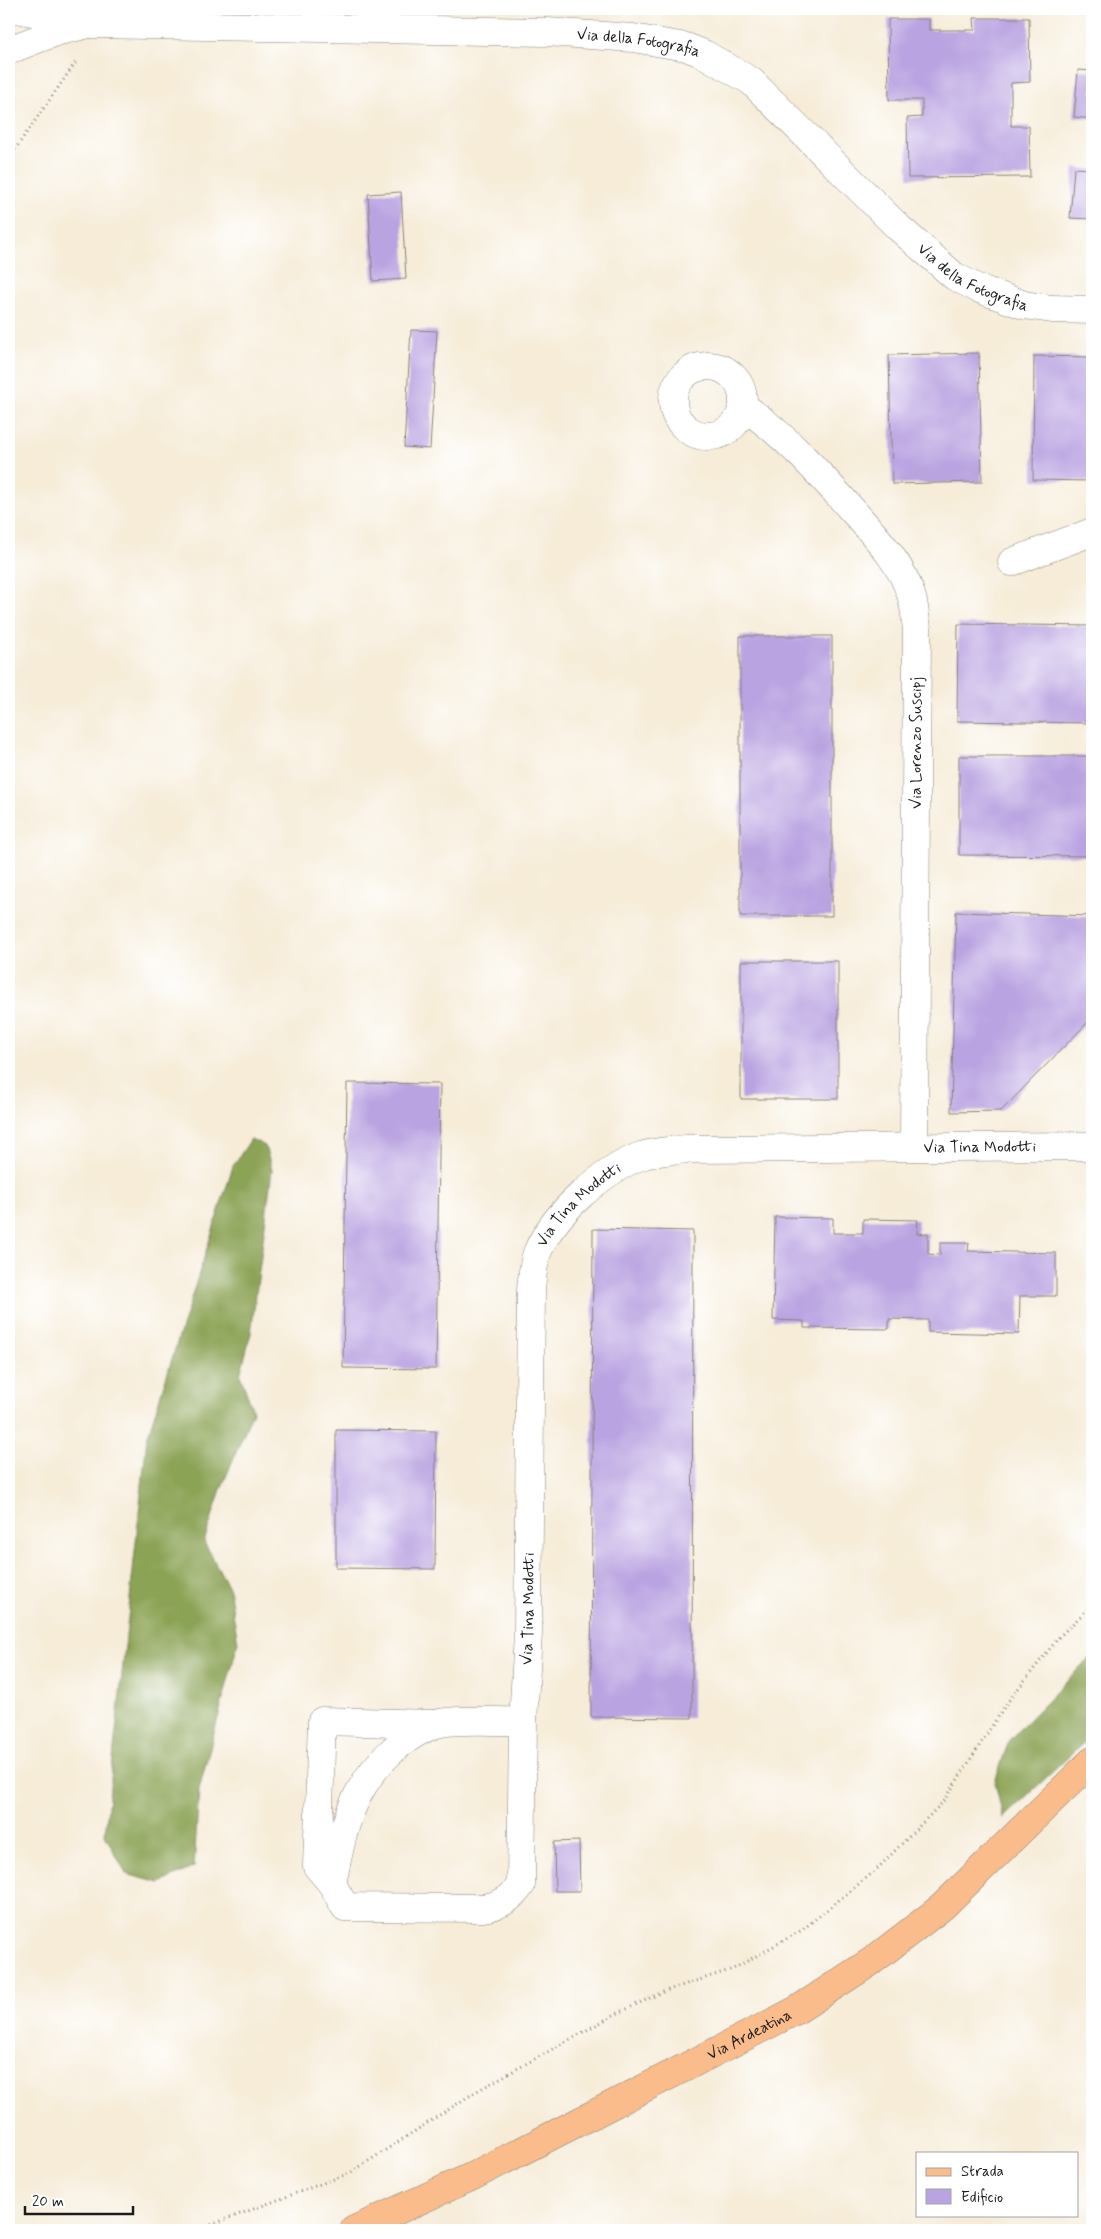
<svg xmlns="http://www.w3.org/2000/svg" width="1101" height="2239" font-family="Mynerve,sans-serif">
	<style>
		.forest { fill: #8ba354; stroke: #546038 }
		.building { fill: #b9a3e1 }
		.lines { fill: none; stroke-linecap: round; stroke-linejoin: round }
		.minor-casing { stroke: #89847a; stroke-width: 29 }
		.major-casing { stroke: #89847a; stroke-width: 29 }
		.path { stroke: #89847a; stroke-width: 3; stroke-dasharray: 1 4; stroke-linecap: butt }
		.minor { stroke: #fff; stroke-width: 28 }
		.major { stroke: #fabc8b; stroke-width: 28 }
		.labels { text-anchor: middle; dominant-baseline: central; stroke-width: 4; stroke-linejoin: round; paint-order: stroke }
		.street-label { font-size: 16px; fill: #1c1c1c; stroke: #fff }
	</style>
	<rect width="100%" height="100%" fill="#fff"/>
	<filter id="ink" filterUnits="userSpaceOnUse"><feTurbulence type="fractalNoise" baseFrequency=".02" numOctaves="2"/><feDisplacementMap in="SourceGraphic" scale="10" xChannelSelector="R" yChannelSelector="G"/><feConvolveMatrix kernelMatrix="1 2 1 2 8 2 1 2 1" color-interpolation-filters="sRGB"/></filter>
	<filter id="wash" filterUnits="userSpaceOnUse"><feTurbulence type="fractalNoise" baseFrequency=".0096" numOctaves="4" result="noise"/><feDisplacementMap in="SourceGraphic" scale="20" xChannelSelector="R" yChannelSelector="G"/><feGaussianBlur stdDeviation="1.12" result="paint"/><feColorMatrix in="noise" values="0 0 0 0 0 0 0 0 0 0 0 0 0 0 0 0 0 1.4 0 .05"/><feComposite in="paint" operator="in"/></filter>
	<g filter="url(#wash)">
		<rect width="100%" height="100%" fill="#f6ecd8"/>
		<!-- forest -->
		<path class="forest" d="M 251,1139 L 265,1146 L 272,1170 L 251,1333 L 240,1375 L 253,1411 L 221,1489 L 204,1542 L 229,1588 L 238,1643 L 199,1789 L 194,1867 L 160,1883 L 126,1874 L 105,1835 L 147,1438 L 233,1166 Z
			M 1092,1655 L 1092,1735 L 1003,1818 L 995,1782 L 1009,1740 Z"/>
		<g id="blocks">
			<!-- building -->
			<path class="building" d="M 974,18 L 1029,18 L 1030,82 L 1011,83 L 1011,126 L 1029,126 L 1030,177 L 908,178 L 907,118 L 922,117 L 922,100 L 889,100 L 888,19 L 929,19 L 929,30 L 975,30 Z
				M 1078,70 L 1092,71 L 1092,119 L 1074,117 Z
				M 1074,168 L 1092,169 L 1092,219 L 1070,218 Z
				M 401,192 L 406,279 L 373,281 L 368,194 Z
				M 411,330 L 437,331 L 430,449 L 404,447 Z
				M 979,353 L 982,482 L 892,484 L 889,355 Z
				M 1034,356 L 1092,357 L 1092,481 L 1033,480 Z
				M 958,624 L 1092,626 L 1092,723 L 957,721 Z
				M 740,636 L 832,636 L 832,916 L 740,916 Z
				M 959,756 L 1092,756 L 1092,856 L 959,855 Z
				M 956,912 L 1092,916 L 1092,1018 L 1001,1111 L 951,1112 Z
				M 741,961 L 838,961 L 838,1099 L 741,1099 Z
				M 347,1083 L 440,1084 L 436,1369 L 343,1368 Z
				M 775,1217 L 833,1218 L 833,1233 L 863,1233 L 863,1219 L 918,1220 L 917,1234 L 928,1233 L 928,1254 L 940,1255 L 940,1243 L 969,1243 L 968,1251 L 1056,1253 L 1056,1296 L 1020,1296 L 1019,1334 L 928,1332 L 928,1320 L 889,1319 L 889,1329 L 804,1328 L 804,1321 L 773,1320 Z
				M 593,1229 L 693,1231 L 692,1718 L 591,1717 Z
				M 336,1430 L 436,1431 L 435,1569 L 336,1568 Z
				M 579,1841 L 580,1891 L 555,1891 L 554,1842 Z"/>
		</g>
	</g>
	<g filter="url(#ink)">
		<use href="#blocks" fill-opacity="0" stroke="#89847a" stroke-width="1"/>
		<g class="lines">
			<!-- minor casing -->
			<g class="minor-casing">
				<g id="minor">
					<path id="s1" d="M 17,9 L 92,24 L 547,32 L 633,38 L 686,47 L 704,54 L 751,81 L 899,228 L 954,276 L 977,288 L 1024,305 L 1052,309 L 1092,310"/>
					<path d="M 9,50 L 56,32 L 85,25"/>
					<circle cx="708" cy="401" r="35"/>
					<path d="M 743,406 C 785,435 819,473 853,511 C 875,536 901,562 911,595 C 915,605 915,618 917,628 L 914,1147"/>
					<path d="M 1012,562 L 1092,532"/>
					<path id="s2" d="M 523,1721 C 499,1722 458,1718 436,1724 C 421,1729 406,1739 394,1749 C 350,1788 343,1830 332,1884 L 345,1907 L 483,1908 C 501,1905 510,1900 521,1885 L 523,1721 L 528,1634 L 531,1290 C 532,1278 533,1265 537,1253 C 552,1215 603,1170 641,1156 C 655,1151 671,1151 686,1149 L 1092,1146"/>
					<path d="M 332,1884 L 317,1866 L 322,1721 L 434,1724"/>
				</g>
			</g>
			<!-- major casing -->
			<g class="major-casing">
				<g id="major">
					<path id="s3" d="M 354,2230 L 471,2177 L 797,2010 L 872,1961 L 942,1907 L 1092,1761"/>
				</g>
			</g>
			<!-- path -->
			<path class="path" d="M 9,158 L 76,62
				M 197,2230 L 350,2173 L 477,2091 L 614,2015 L 665,1991 L 733,1969 L 802,1930 L 876,1870 L 944,1801 L 1006,1704 L 1060,1636 L 1092,1605"/>
			<!-- minor -->
			<use href="#minor" class="minor"/>
			<!-- major -->
			<use href="#major" class="major"/>
		</g>
	</g>
	<g class="labels">
		<!-- street labels -->
		<g class="street-label">
			<text stroke="none"><textPath href="#s1" startOffset="624">Via della Fotografia</textPath></text>
			<text stroke="none"><textPath href="#s1" startOffset="1044">Via della Fotografia</textPath></text>
			<text transform="translate(916 743) rotate(-90)">Via Lorenzo Suscipj</text>
			<text stroke="none"><textPath href="#s2" startOffset="1616">Via Tina Modotti</textPath></text>
			<text stroke="none"><textPath href="#s2" startOffset="1196">Via Tina Modotti</textPath></text>
			<text stroke="none"><textPath href="#s2" startOffset="775">Via Tina Modotti</textPath></text>
			<text stroke="none"><textPath href="#s3" startOffset="441">Via Ardeatina</textPath></text>
		</g>
	</g>
	<!-- margin -->
	<rect width="1101" height="2239" fill="none" stroke="#fff" stroke-width="30"/>
	<!-- legend -->
	<rect x="916" y="2152" width="162" height="65" fill="#ffffff" stroke="#a4a4a4"/>
	<rect x="926" y="2168" width="25" height="8" fill="#fabc8b" stroke="#a4a4a4"/>
	<text x="961" y="2176" font-size="15" fill="#1c1c1c">Strada</text>
	<rect x="926" y="2189" width="25" height="15" fill="#b9a3e1" stroke="#a4a4a4"/>
	<text x="961" y="2202" font-size="15" fill="#1c1c1c">Edificio</text>
	<!-- scale -->
	<path d="M25 2206v8h108v-8" fill="none" stroke="#1c1c1c" stroke-width="2.5"/>
	<text x="32" y="2206" font-size="15" fill="#1c1c1c" stroke="#ffffff" stroke-width="4" paint-order="stroke">20 m</text>
</svg>
